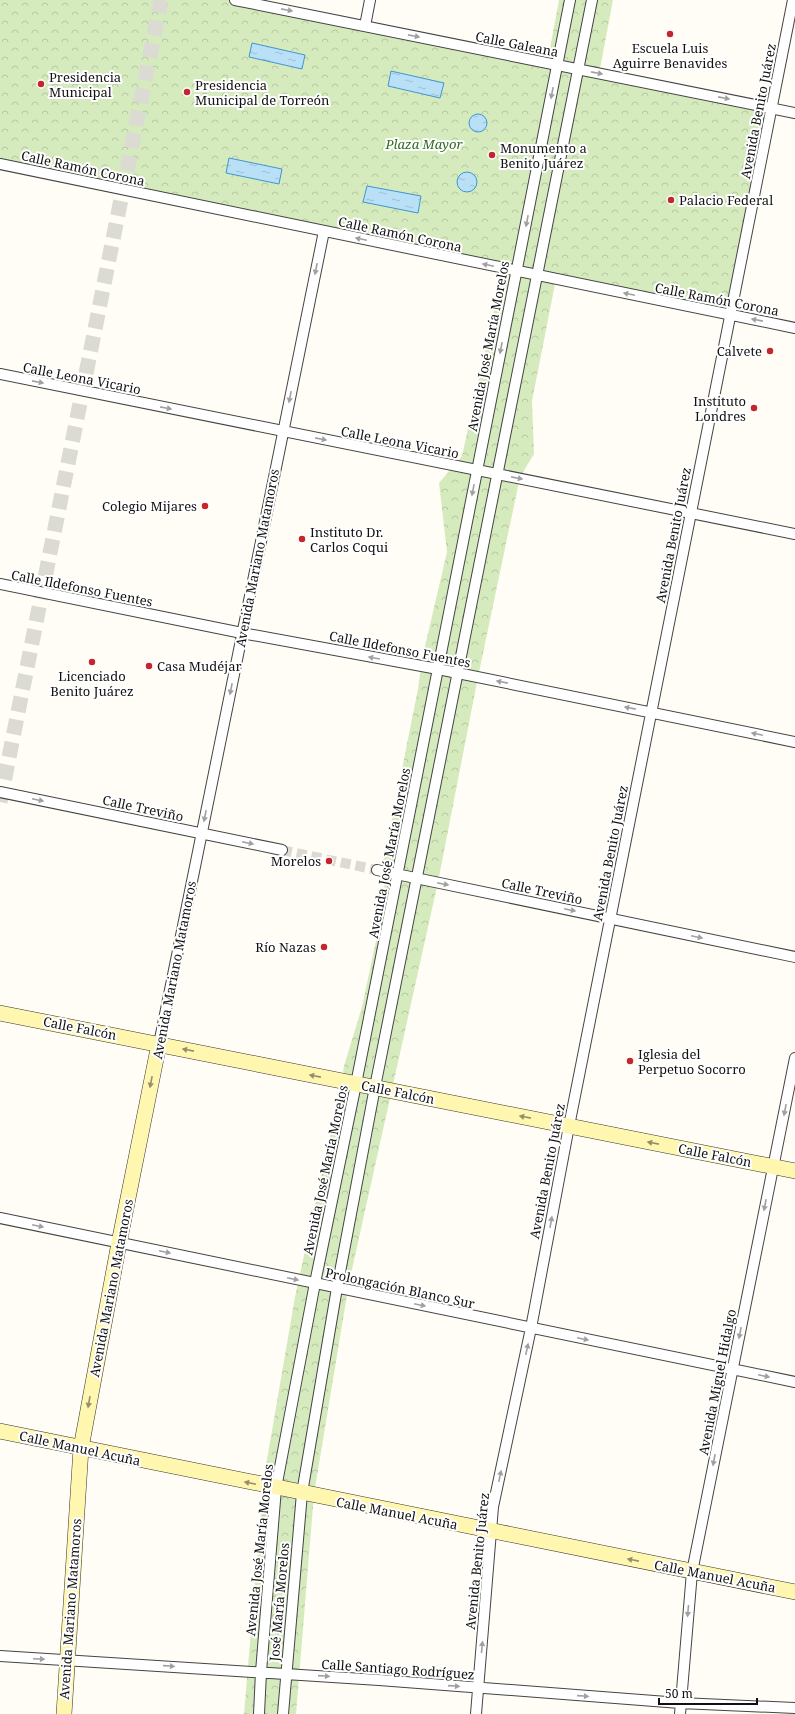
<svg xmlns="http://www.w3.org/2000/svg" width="795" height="1714" font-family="'Noto Serif',serif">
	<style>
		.park { fill: url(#park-crowns) }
		.water { fill: url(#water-ripples); stroke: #3f96cf }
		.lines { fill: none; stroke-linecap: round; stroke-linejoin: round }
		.street-tunnel { stroke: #dbdad3; stroke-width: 10; stroke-dasharray: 10 5; stroke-linecap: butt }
		.secondary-tunnel { stroke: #dbdad3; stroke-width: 15; stroke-dasharray: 15 8; stroke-linecap: butt }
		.street-casing { stroke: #444; stroke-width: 12 }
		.secondary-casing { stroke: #333; stroke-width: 16 }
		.street { stroke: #fff; stroke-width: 10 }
		.secondary { stroke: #fff6b0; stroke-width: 15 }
		.oneway { fill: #a0a0a0 }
		.oneway2 { fill: #948f68 }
		.poi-dot { fill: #c4262e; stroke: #fff; stroke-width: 1.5 }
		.labels { text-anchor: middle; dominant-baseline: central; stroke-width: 4; stroke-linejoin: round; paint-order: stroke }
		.street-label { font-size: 13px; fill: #111; stroke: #fff }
		.poi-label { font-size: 13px; fill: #111; stroke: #fff; text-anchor: start }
		.park-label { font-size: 13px; font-style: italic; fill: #2f6b1f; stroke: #fff }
	</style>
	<defs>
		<pattern id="park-crowns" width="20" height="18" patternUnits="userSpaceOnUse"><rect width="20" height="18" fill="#d5ebbd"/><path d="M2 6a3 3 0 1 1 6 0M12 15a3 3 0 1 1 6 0" fill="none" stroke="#b6c8a1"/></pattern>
		<pattern id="water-ripples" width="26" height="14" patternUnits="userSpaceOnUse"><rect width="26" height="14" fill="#b9e0f7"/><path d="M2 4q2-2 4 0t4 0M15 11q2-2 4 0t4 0" fill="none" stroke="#9ebfd3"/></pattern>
	</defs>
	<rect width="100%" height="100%" fill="#fffdf5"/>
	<!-- park -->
	<path class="park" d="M 0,0 L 241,0 L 548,59 L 559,0 L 613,0 L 599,74 L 768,110 L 728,312 L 556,279 L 532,401 L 534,454 L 520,477 L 478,677 L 438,882 L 349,1283 L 314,1494 L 296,1714 L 244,1714 L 264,1477 L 295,1297 L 341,1085 L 344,1066 L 362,1007 L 385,898 L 383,864 L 418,689 L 422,659 L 447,552 L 439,483 L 462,456 L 503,270 L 0,164 Z"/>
	<!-- water -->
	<path class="water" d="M 252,43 L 305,55 L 302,69 L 249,57 Z
		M 391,71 L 444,83 L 440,98 L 388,86 Z
		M469 123a9 9 0 1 1 18 0a9 9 0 1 1-18 0Z
		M 229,158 L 282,169 L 279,184 L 226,173 Z
		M457 182a10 10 0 1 1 20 0a10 10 0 1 1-20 0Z
		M 367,186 L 421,196 L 418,213 L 363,202 Z"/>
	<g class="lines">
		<!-- street-tunnel -->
		<path class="street-tunnel" d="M 282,850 L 377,870"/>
		<!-- secondary-tunnel -->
		<path class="secondary-tunnel" d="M 0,802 L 161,0"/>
		<!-- street casing -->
		<g class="street-casing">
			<path id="street" d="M 235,0 L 795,113
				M 365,26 L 370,0
				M 0,164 L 795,328
				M 0,374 L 795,534
				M 0,584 L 242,633 L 438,669 L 795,742
				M 0,792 L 282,850
				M 377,870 L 795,957
				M 159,1044 L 324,231
				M 0,1218 L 795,1382
				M 0,1656 L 379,1680 L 680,1703 L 795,1708
				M 259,1714 L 261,1672 L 276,1488 L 315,1283 L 356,1084 L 570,0
				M 283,1714 L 302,1493 L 337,1288 L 375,1087 L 592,0
				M 476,1714 L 493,1507 L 531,1328 L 569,1126 L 793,0
				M 680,1714 L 692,1572 L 795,1058"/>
		</g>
		<!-- secondary casing -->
		<g class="secondary-casing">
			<path id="secondary" d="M 0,1013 L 795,1171
				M 0,1431 L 795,1592
				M 64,1714 L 81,1448 L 119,1243 L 159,1044"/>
		</g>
		<!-- street -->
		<use href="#street" class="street"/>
		<!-- secondary -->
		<use href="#secondary" class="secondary"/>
	</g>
	<!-- one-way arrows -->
	<defs><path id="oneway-solid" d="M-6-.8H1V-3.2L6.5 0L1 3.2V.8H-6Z"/></defs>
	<g class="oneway">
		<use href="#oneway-solid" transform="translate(287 10) rotate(11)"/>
		<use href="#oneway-solid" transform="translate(414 36) rotate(11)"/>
		<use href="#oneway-solid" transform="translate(597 73) rotate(11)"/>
		<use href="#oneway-solid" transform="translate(552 93) rotate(101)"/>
		<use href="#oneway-solid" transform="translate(724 98) rotate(11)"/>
		<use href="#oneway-solid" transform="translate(527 221) rotate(101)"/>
		<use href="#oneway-solid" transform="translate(361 239) rotate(-168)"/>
		<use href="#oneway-solid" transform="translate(488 265) rotate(-168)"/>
		<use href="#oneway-solid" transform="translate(316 269) rotate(101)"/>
		<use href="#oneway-solid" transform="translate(629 294) rotate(-168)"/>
		<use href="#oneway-solid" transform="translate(757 320) rotate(-169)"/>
		<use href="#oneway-solid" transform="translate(501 348) rotate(101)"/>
		<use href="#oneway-solid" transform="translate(38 382) rotate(11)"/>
		<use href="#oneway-solid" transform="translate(290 397) rotate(101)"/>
		<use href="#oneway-solid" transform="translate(166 408) rotate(11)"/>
		<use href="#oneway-solid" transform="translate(321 439) rotate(11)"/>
		<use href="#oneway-solid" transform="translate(517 478) rotate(11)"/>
		<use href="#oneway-solid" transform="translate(473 490) rotate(101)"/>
		<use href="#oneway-solid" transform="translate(374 658) rotate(-170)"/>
		<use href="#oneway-solid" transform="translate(502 682) rotate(-169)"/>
		<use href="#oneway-solid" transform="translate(231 689) rotate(101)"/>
		<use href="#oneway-solid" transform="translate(630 708) rotate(-169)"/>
		<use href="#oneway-solid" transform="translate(757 734) rotate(-168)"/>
		<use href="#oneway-solid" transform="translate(38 800) rotate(12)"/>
		<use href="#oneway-solid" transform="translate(205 816) rotate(101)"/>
		<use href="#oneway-solid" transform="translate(248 843) rotate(12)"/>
		<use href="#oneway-solid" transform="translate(443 884) rotate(12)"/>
		<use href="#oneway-solid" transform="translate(570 910) rotate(12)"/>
		<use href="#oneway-solid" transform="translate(697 937) rotate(12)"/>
		<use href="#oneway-solid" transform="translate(785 1110) rotate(101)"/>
		<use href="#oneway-solid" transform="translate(765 1205) rotate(101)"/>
		<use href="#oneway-solid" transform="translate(551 1222) rotate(-80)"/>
		<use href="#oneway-solid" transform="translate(38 1226) rotate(12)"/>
		<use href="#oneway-solid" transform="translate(165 1252) rotate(12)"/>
		<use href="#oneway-solid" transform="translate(293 1279) rotate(12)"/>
		<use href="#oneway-solid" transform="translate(420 1305) rotate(12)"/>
		<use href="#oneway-solid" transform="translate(740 1333) rotate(101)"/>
		<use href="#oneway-solid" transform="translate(583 1339) rotate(12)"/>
		<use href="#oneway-solid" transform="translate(527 1349) rotate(-78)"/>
		<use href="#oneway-solid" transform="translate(764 1376) rotate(12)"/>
		<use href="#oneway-solid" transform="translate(714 1460) rotate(101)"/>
		<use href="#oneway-solid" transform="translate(500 1476) rotate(-78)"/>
		<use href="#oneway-solid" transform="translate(688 1611) rotate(95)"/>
		<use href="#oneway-solid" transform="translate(482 1647) rotate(-85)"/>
		<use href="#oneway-solid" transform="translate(39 1659) rotate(3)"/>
		<use href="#oneway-solid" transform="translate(169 1666) rotate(4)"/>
		<use href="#oneway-solid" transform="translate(324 1676) rotate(4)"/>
		<use href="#oneway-solid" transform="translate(454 1686) rotate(4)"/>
		<use href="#oneway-solid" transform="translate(583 1696) rotate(4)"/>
	</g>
	<g class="oneway2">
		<use href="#oneway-solid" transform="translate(188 1050) rotate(-169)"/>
		<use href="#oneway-solid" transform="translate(315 1076) rotate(-169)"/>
		<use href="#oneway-solid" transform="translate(151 1082) rotate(101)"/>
		<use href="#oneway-solid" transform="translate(525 1117) rotate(-169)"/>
		<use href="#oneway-solid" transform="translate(653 1143) rotate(-169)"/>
		<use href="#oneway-solid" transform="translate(89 1402) rotate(100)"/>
		<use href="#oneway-solid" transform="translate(250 1483) rotate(-168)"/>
		<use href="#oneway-solid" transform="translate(633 1560) rotate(-169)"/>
	</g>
	<!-- markers -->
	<g class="poi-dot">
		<circle cx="670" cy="34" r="4"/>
		<circle cx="41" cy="84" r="4"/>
		<circle cx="187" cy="92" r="4"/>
		<circle cx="492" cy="155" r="4"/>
		<circle cx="671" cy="200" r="4"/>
		<circle cx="770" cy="351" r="4"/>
		<circle cx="754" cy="408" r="4"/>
		<circle cx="205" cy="506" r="4"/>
		<circle cx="302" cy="539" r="4"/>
		<circle cx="92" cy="662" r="4"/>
		<circle cx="149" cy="666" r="4"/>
		<circle cx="329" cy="861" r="4"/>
		<circle cx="324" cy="947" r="4"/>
		<circle cx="630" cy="1061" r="4"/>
	</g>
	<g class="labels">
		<!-- street labels -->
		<g class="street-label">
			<text transform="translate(517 44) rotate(11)">Calle Galeana</text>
			<text transform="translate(758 111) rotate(-79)">Avenida Benito Juárez</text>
			<text transform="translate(83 168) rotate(12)">Calle Ramón Corona</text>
			<text transform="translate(400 234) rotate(12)">Calle Ramón Corona</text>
			<text transform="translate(717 299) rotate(11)">Calle Ramón Corona</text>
			<text transform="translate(488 346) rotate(-79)">Avenida José María Morelos</text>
			<text transform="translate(82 378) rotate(11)">Calle Leona Vicario</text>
			<text transform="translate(400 442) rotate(11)">Calle Leona Vicario</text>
			<text transform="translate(673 535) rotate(-79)">Avenida Benito Juárez</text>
			<text transform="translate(257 558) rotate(-79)">Avenida Mariano Matamoros</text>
			<text transform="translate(82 588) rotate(11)">Calle Ildefonso Fuentes</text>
			<text transform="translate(400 649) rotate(11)">Calle Ildefonso Fuentes</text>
			<text transform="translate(143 808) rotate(12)">Calle Treviño</text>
			<text transform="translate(389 853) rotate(-79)">Avenida José María Morelos</text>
			<text transform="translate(610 853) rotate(-79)">Avenida Benito Juárez</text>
			<text transform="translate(542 891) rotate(12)">Calle Treviño</text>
			<text transform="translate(174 970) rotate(-79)">Avenida Mariano Matamoros</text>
			<text transform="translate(80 1028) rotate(11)">Calle Falcón</text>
			<text transform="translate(398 1092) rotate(11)">Calle Falcón</text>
			<text transform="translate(715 1155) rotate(11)">Calle Falcón</text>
			<text transform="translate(325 1170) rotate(-78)">Avenida José María Morelos</text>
			<text transform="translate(547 1171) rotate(-79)">Avenida Benito Juárez</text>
			<text transform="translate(111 1288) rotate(-79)">Avenida Mariano Matamoros</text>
			<text transform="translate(400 1288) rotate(12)">Prolongación Blanco Sur</text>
			<text transform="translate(717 1382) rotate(-79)">Avenida Miguel Hidalgo</text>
			<text transform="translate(80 1448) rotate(12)">Calle Manuel Acuña</text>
			<text transform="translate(397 1513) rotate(11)">Calle Manuel Acuña</text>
			<text transform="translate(259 1550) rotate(-84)">Avenida José María Morelos</text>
			<text transform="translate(477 1561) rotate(-84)">Avenida Benito Juárez</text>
			<text transform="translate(715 1576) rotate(11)">Calle Manuel Acuña</text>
			<text transform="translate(279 1602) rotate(-85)">José María Morelos</text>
			<text transform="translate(70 1609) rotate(-86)">Avenida Mariano Matamoros</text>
			<text transform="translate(398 1669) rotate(4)">Calle Santiago Rodríguez</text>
		</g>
		<!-- poi labels -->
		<g class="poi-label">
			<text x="670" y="48" text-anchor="middle">Escuela Luis<tspan x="670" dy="15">Aguirre Benavides</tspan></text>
			<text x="49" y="77">Presidencia<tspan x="49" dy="15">Municipal</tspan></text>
			<text x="195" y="85">Presidencia<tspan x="195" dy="15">Municipal de Torreón</tspan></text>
			<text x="500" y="148">Monumento a<tspan x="500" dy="15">Benito Juárez</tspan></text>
			<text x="679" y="200">Palacio Federal</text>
			<text x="762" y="351" text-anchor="end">Calvete</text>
			<text x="746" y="401" text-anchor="end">Instituto<tspan x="746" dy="15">Londres</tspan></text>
			<text x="197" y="506" text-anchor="end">Colegio Mijares</text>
			<text x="310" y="532">Instituto Dr.<tspan x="310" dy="15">Carlos Coqui</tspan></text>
			<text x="157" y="666">Casa Mudéjar</text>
			<text x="92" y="676" text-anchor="middle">Licenciado<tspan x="92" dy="15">Benito Juárez</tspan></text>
			<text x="321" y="861" text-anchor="end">Morelos</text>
			<text x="316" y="947" text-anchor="end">Río Nazas</text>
			<text x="638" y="1054">Iglesia del<tspan x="638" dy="15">Perpetuo Socorro</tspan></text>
		</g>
		<!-- park labels -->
		<g class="park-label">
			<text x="424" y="144">Plaza Mayor</text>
		</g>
	</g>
	<!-- scale -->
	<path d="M659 1698v6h98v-6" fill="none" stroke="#111111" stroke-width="2"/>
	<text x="665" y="1698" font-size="12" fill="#111111" stroke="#ffffff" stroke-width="3" paint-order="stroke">50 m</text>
</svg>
